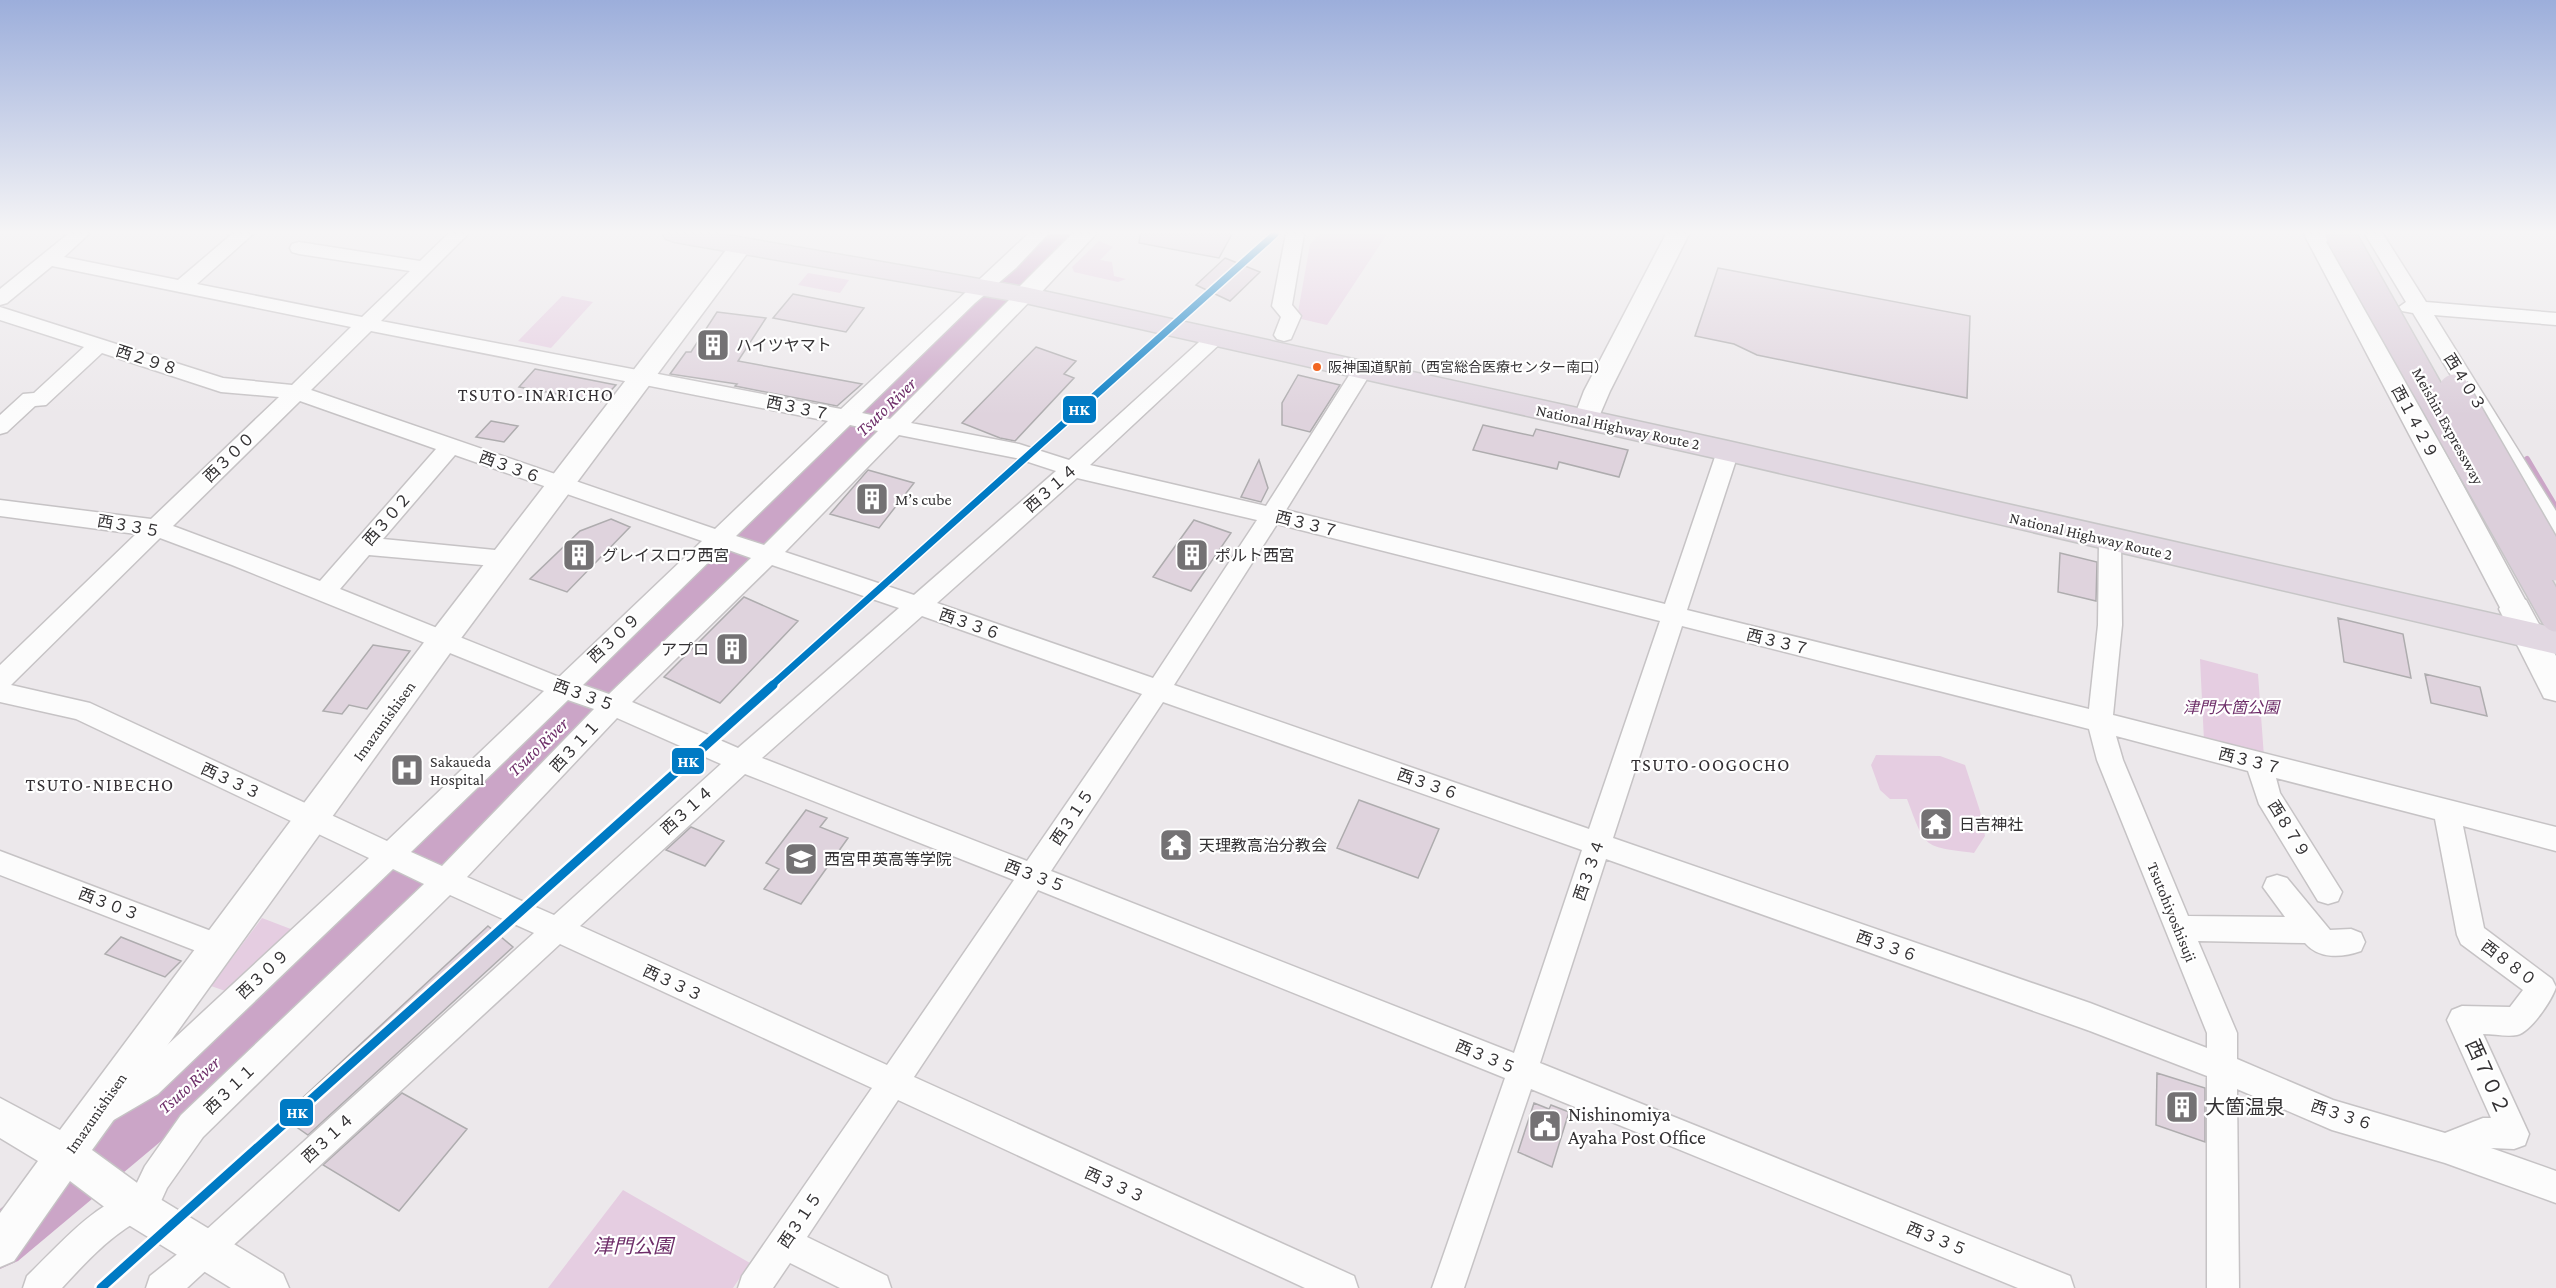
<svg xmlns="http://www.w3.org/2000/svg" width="2556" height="1288" font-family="'Crimson Pro','Noto Sans JP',serif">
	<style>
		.green { fill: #e5cde1 }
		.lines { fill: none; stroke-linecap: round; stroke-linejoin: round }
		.stream { stroke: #cba5c7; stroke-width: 6 }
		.river { fill: #cba5c7; fill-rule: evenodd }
		.building { fill: #dfd3dd; stroke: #aeacae; stroke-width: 1.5 }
		.minor-casing { stroke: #c6c3c5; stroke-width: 3 }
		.tertiary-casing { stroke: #c6c3c5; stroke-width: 3 }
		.secondary-casing { stroke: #c6c3c5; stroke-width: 3 }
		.trunk-casing { stroke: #c7c6c7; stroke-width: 3 }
		.minor { fill: #fcfcfc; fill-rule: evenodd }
		.tertiary { fill: #fcfcfc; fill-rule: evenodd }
		.secondary { fill: #fcfcfc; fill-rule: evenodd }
		.trunk { fill: #e2d8e2; fill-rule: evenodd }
		.motorway-bridge-casing { stroke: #c7c6c7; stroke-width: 32; stroke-linecap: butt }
		.motorway-bridge { stroke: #dccfdb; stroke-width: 29 }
		.rail-1-far1-casing { stroke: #fff; stroke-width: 10 }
		.rail-1-casing { stroke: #fff; stroke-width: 14 }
		.rail-1-far1 { stroke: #007ac4; stroke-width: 7 }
		.rail-1 { stroke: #007ac4; stroke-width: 9 }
		.bus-dot { fill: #f26522; stroke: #fff; stroke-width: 2 }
		.labels { text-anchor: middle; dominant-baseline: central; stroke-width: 4.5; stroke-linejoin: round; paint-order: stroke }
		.bus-label { font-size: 14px; fill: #343234; stroke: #fff; text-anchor: start }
		.poi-label { font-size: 16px; fill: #343234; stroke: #fff; text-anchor: start }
		.street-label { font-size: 16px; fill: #343234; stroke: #fff }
		.park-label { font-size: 16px; font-style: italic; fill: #6d2d68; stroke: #fff }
		.neighbourhood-label { font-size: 18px; letter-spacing: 1.5px; fill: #332f33; stroke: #fff }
		.water-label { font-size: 18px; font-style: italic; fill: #6d2d68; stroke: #fff }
		.near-street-label { font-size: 20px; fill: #343234; stroke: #fff }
		.near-poi-label { font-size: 20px; fill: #343234; stroke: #fff; text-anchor: start }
		.near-park-label { font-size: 20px; font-style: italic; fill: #6d2d68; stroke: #fff }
		.line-badge { stroke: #fff; stroke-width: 2 }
		.badge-label { font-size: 16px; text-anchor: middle; font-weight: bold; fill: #fff }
	</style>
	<rect width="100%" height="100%" fill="#ece8eb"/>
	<!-- green -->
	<path class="green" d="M 1320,234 L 1387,234 L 1327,325 L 1297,318 L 1310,244 Z
		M 1099,241 L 1113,247 L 1100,260 L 1112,262 L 1114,276 L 1126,279 L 1118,282 L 1074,272 L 1072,267 Z
		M 808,273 L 849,280 L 840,293 L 798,285 Z
		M 562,296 L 593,302 L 551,348 L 518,341 Z
		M 2200,659 L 2258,674 L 2264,757 L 2204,741 Z
		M 1876,755 L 1940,756 L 1965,765 L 1980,811 L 1985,836 L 1974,853 C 1922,846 1926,849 1907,799 L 1890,799 L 1880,790 L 1871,765 Z
		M 262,918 L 296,931 L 234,994 L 211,986 Z
		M 623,1190 L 750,1263 L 733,1288 L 548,1288 Z"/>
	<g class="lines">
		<!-- stream -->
		<path class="stream" d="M 2527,459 L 2556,508"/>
		<!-- river -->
		<path class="river" d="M 1044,234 L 1077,234 L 297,1015 L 197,1111 L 18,1261 L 0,1269 L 0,1209 L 163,1077 L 263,985 Z"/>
	</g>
	<!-- building -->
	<path class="building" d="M 1140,234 L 1232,234 L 1219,258 L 1139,243 Z
		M 1225,258 L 1260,272 L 1230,301 L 1196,285 Z
		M 1718,268 L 1970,316 L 1967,398 L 1757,355 L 1734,344 L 1695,336 Z
		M 793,294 L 864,308 L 846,332 L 773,318 Z
		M 717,312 L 766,318 L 738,361 L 862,384 L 837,406 L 735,386 L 737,384 L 670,374 L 686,352 L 691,352 Z
		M 1036,347 L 1076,361 L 1064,374 L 1074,378 L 1015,441 L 1000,438 L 962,423 Z
		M 535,369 L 616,385 L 600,402 L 519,387 Z
		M 1298,375 L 1340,385 L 1310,432 L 1282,425 L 1282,403 Z
		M 491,421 L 518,426 L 504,442 L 476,437 Z
		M 1483,425 L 1533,436 L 1536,429 L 1628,450 L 1619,477 L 1559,462 L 1557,469 L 1473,450 Z
		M 1259,460 L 1268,488 L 1261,502 L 1241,497 Z
		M 868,470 L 914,483 L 879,528 L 830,514 Z
		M 611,519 L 630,527 L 567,592 L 530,579 L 580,531 Z
		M 1194,520 L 1231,533 L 1191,591 L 1153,577 Z
		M 2060,553 L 2097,562 L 2096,601 L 2058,592 Z
		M 744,597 L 798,621 L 720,703 L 664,677 Z
		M 2338,618 L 2403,634 L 2411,678 L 2344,662 Z
		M 373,645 L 410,651 L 367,709 L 349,705 L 342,714 L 323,711 Z
		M 2425,674 L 2480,687 L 2487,716 L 2431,703 Z
		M 1359,800 L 1439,829 L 1418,878 L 1337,848 Z
		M 806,810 L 827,818 L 820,827 L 848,838 L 801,904 L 764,889 L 779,869 L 766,863 Z
		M 691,827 L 724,841 L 705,866 L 666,850 Z
		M 488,926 L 513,947 L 308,1135 L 282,1117 Z
		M 121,937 L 181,961 L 165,977 L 105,954 Z
		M 2157,1073 L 2205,1088 L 2205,1142 L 2156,1125 Z
		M 402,1093 L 467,1129 L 399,1211 L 323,1165 Z
		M 1534,1103 L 1549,1109 L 1551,1105 L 1569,1112 L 1552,1167 L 1518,1152 Z"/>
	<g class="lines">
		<!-- minor casing -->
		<g class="minor-casing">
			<path id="minor" d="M 68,234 L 89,234 L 64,257 L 178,280 L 232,234 L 253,234 L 197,284 L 362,317 L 410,271 L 299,254 L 292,252 L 290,248 L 292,244 L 299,242 L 420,261 L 448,234 L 468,234 L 381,321 L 841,409 L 1028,234 L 1048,234 L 1016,268 L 975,303 L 862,413 L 890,419 L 1018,291 L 1032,291 L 1035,295 L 1032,299 L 911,423 L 1019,444 L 1069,460 L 1209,333 L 1216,331 L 1223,333 L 1226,337 L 1223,341 L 1090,465 L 1266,506 L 1355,366 L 1362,364 L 1369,366 L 1372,371 L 1286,510 L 1665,604 L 1717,451 L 1720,446 L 1728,444 L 1736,446 L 1739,451 L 1687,610 L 2089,709 L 2098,625 L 2099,541 L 2102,535 L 2110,533 L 2118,535 L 2121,541 L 2122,625 L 2113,715 L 2556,827 L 2556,851 L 2463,826 L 2484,928 L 2552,979 L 2556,987 C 2552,1000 2531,1032 2517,1035 C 2507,1037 2494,1034 2483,1034 L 2529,1134 L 2525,1145 L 2514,1149 L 2491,1148 L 2556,1171 L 2556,1203 L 2445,1163 L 2332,1130 L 2237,1089 L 2239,1288 L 2207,1288 L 2207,1076 L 2090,1031 L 1606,859 L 1540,1063 L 2070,1276 L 2074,1288 L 2018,1288 L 1531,1089 L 1464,1288 L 1432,1288 L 1505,1078 L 1038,890 L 914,1077 L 1354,1276 L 1358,1288 L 1305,1288 L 898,1100 L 807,1237 L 887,1276 L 891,1288 L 840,1288 L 790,1263 L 773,1288 L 738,1288 L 742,1276 L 872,1088 L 560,944 L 187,1288 L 146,1288 L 150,1276 L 195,1240 L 534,933 L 450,895 L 203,1137 L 167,1188 L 152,1221 L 141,1226 L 134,1223 C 106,1240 84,1264 62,1288 L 23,1288 L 27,1276 C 61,1243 89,1209 133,1191 L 145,1166 L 181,1115 L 424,884 L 393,869 L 158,1094 L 105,1125 L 94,1121 L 90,1110 L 94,1099 L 136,1074 L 369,858 L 76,719 L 0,702 L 0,665 L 136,534 L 0,516 L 0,500 L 151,519 L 279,397 L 221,392 L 102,353 L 46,405 L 35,406 L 7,432 L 0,434 L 0,415 L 23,394 L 34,393 L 84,347 L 0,320 L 0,307 L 223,378 L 292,385 L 351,327 L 52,266 L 7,303 L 0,305 L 0,289 ZM 371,331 L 828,421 L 715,529 L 311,390 ZM 300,401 L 436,449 L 320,581 L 173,526 ZM 850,425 L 878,431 L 764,545 L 736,536 ZM 899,435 L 1016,458 L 1056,471 L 914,595 L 785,552 ZM 455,455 L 702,541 L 559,677 L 340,589 L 369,555 L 505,567 L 513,565 L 516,559 L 513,553 L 505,551 L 383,539 ZM 1077,478 L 1257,520 L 1153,678 L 937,603 ZM 1277,524 L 1660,621 L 1589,829 L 1174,685 ZM 160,538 L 232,565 L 544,691 L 387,841 L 90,703 L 11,685 ZM 723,548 L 751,558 L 609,694 L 583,685 ZM 772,565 L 899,608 L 738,748 L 632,702 ZM 922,616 L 1142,694 L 1027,861 L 762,758 ZM 1682,626 L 2089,729 L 2097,760 L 2207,1033 L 2207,1048 L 2090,1003 L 1613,838 ZM 568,700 L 594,709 L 442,866 L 411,852 ZM 1163,702 L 1582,850 L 1514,1053 L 1051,871 ZM 617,718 L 721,764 L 554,915 L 467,877 ZM 2116,736 L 2248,771 L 2259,804 L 2318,901 L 2328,904 L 2338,901 L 2342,892 L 2280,793 L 2276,778 L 2435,819 L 2457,935 L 2461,944 L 2523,990 L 2510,1007 L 2462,1006 L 2452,1010 L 2447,1020 L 2491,1118 L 2483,1118 L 2445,1133 L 2333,1100 L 2237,1059 L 2237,1033 L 2198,941 L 2305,943 C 2319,959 2341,958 2361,951 L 2365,942 L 2361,933 L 2351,929 L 2330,930 L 2287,878 L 2277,875 L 2267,878 L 2263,887 L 2285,917 L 2188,916 L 2123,760 ZM 745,774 L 1014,880 L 887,1065 L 580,926 Z
				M 1286,234 L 1304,234 L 1292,305 L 1301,316 L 1291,339 L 1284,341 L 1277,339 L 1274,335 L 1281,317 L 1272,306 Z
				M 2365,234 L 2383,234 L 2426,302 L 2556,313 L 2556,325 L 2434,315 L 2556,511 L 2556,537 L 2548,535 L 2413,313 L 2402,311 L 2399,307 L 2406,302 Z
				M 0,851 L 227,937 L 231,946 L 227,955 L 217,959 L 0,875 Z"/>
		</g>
		<!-- tertiary casing -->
		<g class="tertiary-casing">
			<path id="tertiary" d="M 1072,234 L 1096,234 L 1034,300 L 1025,302 L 1016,300 L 1013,295 L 1016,290 Z
				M 1666,234 L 1689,234 L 1610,391 L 1595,426 L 1586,429 L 1577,426 L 1573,420 L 1584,391 Z
				M 2304,234 L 2327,234 L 2530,609 L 2525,617 L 2515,620 L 2505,617 Z
				M 741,239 L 749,241 L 753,246 L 749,251 L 453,649 L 92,1150 L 155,1196 L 283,1274 L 289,1288 L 231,1288 L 127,1224 L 70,1181 L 14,1261 L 0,1267 L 0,1213 L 38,1161 L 0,1138 L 0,1098 L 60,1130 L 431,633 L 733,241 Z"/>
		</g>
		<!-- secondary casing -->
		<g class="secondary-casing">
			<path id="secondary" d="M 2515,597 L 2526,600 L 2556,656 L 2556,701 L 2544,698 L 2499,609 L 2504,600 Z"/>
		</g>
		<!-- trunk casing -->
		<g class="trunk-casing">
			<path id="trunk" d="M 663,234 L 721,234 L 1025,287 L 1728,441 L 2556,628 L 2556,654 L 1728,461 L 1025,303 L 675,242 L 666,239 Z"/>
		</g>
		<!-- minor -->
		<use href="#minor" class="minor"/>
		<!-- tertiary -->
		<use href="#tertiary" class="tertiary"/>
		<!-- secondary -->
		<use href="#secondary" class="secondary"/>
		<!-- trunk -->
		<use href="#trunk" class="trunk"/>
		<!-- motorway-bridge casing -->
		<g class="motorway-bridge-casing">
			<path id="motorway-bridge" d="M 2340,234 L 2556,617
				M 2454,389 L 2556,566"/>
		</g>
		<!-- motorway-bridge -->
		<use href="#motorway-bridge" class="motorway-bridge"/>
		<!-- rail-1-far1 casing -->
		<g class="rail-1-far1-casing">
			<path id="rail-1-far1" d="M 771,686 L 1275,234"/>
		</g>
		<!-- rail-1 casing -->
		<g class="rail-1-casing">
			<path id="rail-1" d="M 101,1288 L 773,685"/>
		</g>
		<!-- rail-1-far1 -->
		<use href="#rail-1-far1" class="rail-1-far1"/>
		<!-- rail-1 -->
		<use href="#rail-1" class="rail-1"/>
	</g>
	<!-- sky -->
	<linearGradient id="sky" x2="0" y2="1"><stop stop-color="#9caedb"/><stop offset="0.56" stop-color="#f6f5f6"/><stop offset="1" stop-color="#f6f5f6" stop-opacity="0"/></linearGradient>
	<rect width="2556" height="415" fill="url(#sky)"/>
	<!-- icons -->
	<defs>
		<g id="building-square" transform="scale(1.725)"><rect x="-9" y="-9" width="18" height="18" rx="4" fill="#747274" stroke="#fff"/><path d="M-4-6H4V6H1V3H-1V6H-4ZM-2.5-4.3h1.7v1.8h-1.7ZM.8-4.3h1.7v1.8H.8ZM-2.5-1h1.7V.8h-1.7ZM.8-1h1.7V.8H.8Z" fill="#fff"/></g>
		<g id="hospital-square" transform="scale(1.725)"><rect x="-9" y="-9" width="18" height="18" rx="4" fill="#747274" stroke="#fff"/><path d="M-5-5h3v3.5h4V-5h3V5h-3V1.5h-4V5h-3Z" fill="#fff"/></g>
		<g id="temple-square" transform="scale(1.725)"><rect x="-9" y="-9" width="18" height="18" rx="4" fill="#747274" stroke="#fff"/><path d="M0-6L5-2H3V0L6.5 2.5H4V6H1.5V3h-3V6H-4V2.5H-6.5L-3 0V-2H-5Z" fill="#fff"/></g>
		<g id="school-square" transform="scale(1.725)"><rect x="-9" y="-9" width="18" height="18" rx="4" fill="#747274" stroke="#fff"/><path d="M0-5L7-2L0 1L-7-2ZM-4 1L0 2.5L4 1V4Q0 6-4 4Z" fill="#fff"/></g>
		<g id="civic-square" transform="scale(1.725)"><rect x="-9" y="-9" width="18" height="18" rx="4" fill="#747274" stroke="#fff"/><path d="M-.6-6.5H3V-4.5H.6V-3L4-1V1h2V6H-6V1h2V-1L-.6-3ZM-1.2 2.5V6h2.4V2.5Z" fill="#fff"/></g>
	</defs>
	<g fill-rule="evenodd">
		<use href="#building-square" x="713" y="345"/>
		<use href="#building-square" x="872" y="499"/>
		<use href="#building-square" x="579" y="555"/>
		<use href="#building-square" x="1192" y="555"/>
		<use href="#building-square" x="732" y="649"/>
		<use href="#hospital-square" x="407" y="770"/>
		<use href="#temple-square" x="1936" y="824"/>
		<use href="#temple-square" x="1176" y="845"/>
		<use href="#school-square" x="801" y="859"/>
		<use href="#building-square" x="2182" y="1107"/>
		<use href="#civic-square" x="1545" y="1126"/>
	</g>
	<!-- markers -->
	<circle class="bus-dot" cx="1317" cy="367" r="5"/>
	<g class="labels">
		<!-- bus labels -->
		<g class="bus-label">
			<text x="1328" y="367">阪神国道駅前（西宮総合医療センター南口）</text>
		</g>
		<!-- poi labels -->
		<g class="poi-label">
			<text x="736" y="345">ハイツヤマト</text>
			<text x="895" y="499">M’s cube</text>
			<text x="602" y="555">グレイスロワ西宮</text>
			<text x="1215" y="555">ポルト西宮</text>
			<text x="709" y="649" text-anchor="end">アプロ</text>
			<text x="430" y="761">Sakaueda<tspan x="430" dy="18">Hospital</tspan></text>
			<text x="1959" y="824">日吉神社</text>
			<text x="1199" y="845">天理教高治分教会</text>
			<text x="824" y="859">西宮甲英高等学院</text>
		</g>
		<!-- street labels -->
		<g class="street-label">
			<text transform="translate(147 360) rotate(18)">西２９８</text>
			<text transform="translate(2465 382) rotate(58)">西４０３</text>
			<text transform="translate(798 408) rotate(12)">西３３７</text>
			<text transform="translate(2415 422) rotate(62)">西１４２９</text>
			<text transform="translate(2448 426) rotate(61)">Meishin Expressway</text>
			<text transform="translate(1618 427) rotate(12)">National Highway Route 2</text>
			<text transform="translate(229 457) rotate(-44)">西３００</text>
			<text transform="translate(510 467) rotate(20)">西３３６</text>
			<text transform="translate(1051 488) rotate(-41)">西３１４</text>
			<text transform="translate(387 519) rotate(-49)">西３０２</text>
			<text transform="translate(1307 524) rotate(14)">西３３７</text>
			<text transform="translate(129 526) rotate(10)">西３３５</text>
			<text transform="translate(2091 536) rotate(13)">National Highway Route 2</text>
			<text transform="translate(970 624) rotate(19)">西３３６</text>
			<text transform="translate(614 638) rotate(-43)">西３０９</text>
			<text transform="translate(1778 642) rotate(14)">西３３７</text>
			<text transform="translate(584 695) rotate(20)">西３３５</text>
			<text transform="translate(384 721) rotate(-54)">Imazunishisen</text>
			<text transform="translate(575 746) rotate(-47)">西３１１</text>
			<text transform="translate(2250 761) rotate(14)">西３３７</text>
			<text transform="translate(231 781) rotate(25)">西３３３</text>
			<text transform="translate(1428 784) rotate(19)">西３３６</text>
			<text transform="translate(687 810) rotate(-42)">西３１４</text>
			<text transform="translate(1072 817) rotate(-56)">西３１５</text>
			<text transform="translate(2289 829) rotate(58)">西８７９</text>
			<text transform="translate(1589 870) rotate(-71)">西３３４</text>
			<text transform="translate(1035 876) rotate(21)">西３３５</text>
			<text transform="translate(109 904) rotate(21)">西３０３</text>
			<text transform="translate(2172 912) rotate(68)">Tsutohiyoshisuji</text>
			<text transform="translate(1887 946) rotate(19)">西３３６</text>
			<text transform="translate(2509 963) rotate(37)">西８８０</text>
			<text transform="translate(263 974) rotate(-43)">西３０９</text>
			<text transform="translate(673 983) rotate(25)">西３３３</text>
			<text transform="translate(1486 1057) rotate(22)">西３３５</text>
			<text transform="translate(230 1089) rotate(-44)">西３１１</text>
			<text transform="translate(96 1113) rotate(-55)">Imazunishisen</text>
			<text transform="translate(2342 1115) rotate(18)">西３３６</text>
			<text transform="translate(328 1138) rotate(-43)">西３１４</text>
			<text transform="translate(1115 1185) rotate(24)">西３３３</text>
			<text transform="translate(800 1220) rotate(-56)">西３１５</text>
			<text transform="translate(1937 1239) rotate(22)">西３３５</text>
		</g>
		<!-- park labels -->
		<g class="park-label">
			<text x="2231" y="707">津門大箇公園</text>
		</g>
		<!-- neighbourhood labels -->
		<g class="neighbourhood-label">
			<text x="536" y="395">TSUTO-INARICHO</text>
			<text x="1711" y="765">TSUTO-OOGOCHO</text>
			<text x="100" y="785">TSUTO-NIBECHO</text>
		</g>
		<!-- water labels -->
		<g class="water-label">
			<text transform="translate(886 407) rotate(-44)">Tsuto River</text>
			<text transform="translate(538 747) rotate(-44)">Tsuto River</text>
			<text transform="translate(189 1085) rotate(-42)">Tsuto River</text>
		</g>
		<!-- near-street labels -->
		<g class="near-street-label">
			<text transform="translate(2488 1077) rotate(66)">西７０２</text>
		</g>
		<!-- near-poi labels -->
		<g class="near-poi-label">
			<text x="2205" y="1107">大箇温泉</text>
			<text x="1568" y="1114">Nishinomiya<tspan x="1568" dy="23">Ayaha Post Office</tspan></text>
		</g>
		<!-- near-park labels -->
		<g class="near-park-label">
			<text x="633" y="1246">津門公園</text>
		</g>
	</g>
	<g class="line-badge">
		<rect x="1062" y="395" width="35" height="29" rx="6" fill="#007ac4"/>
		<rect x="671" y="747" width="34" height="28" rx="6" fill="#007ac4"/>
		<rect x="279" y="1098" width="35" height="29" rx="6" fill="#007ac4"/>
	</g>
	<g class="badge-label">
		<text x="1079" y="415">HK</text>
		<text x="688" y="767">HK</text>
		<text x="297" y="1118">HK</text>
	</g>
</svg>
